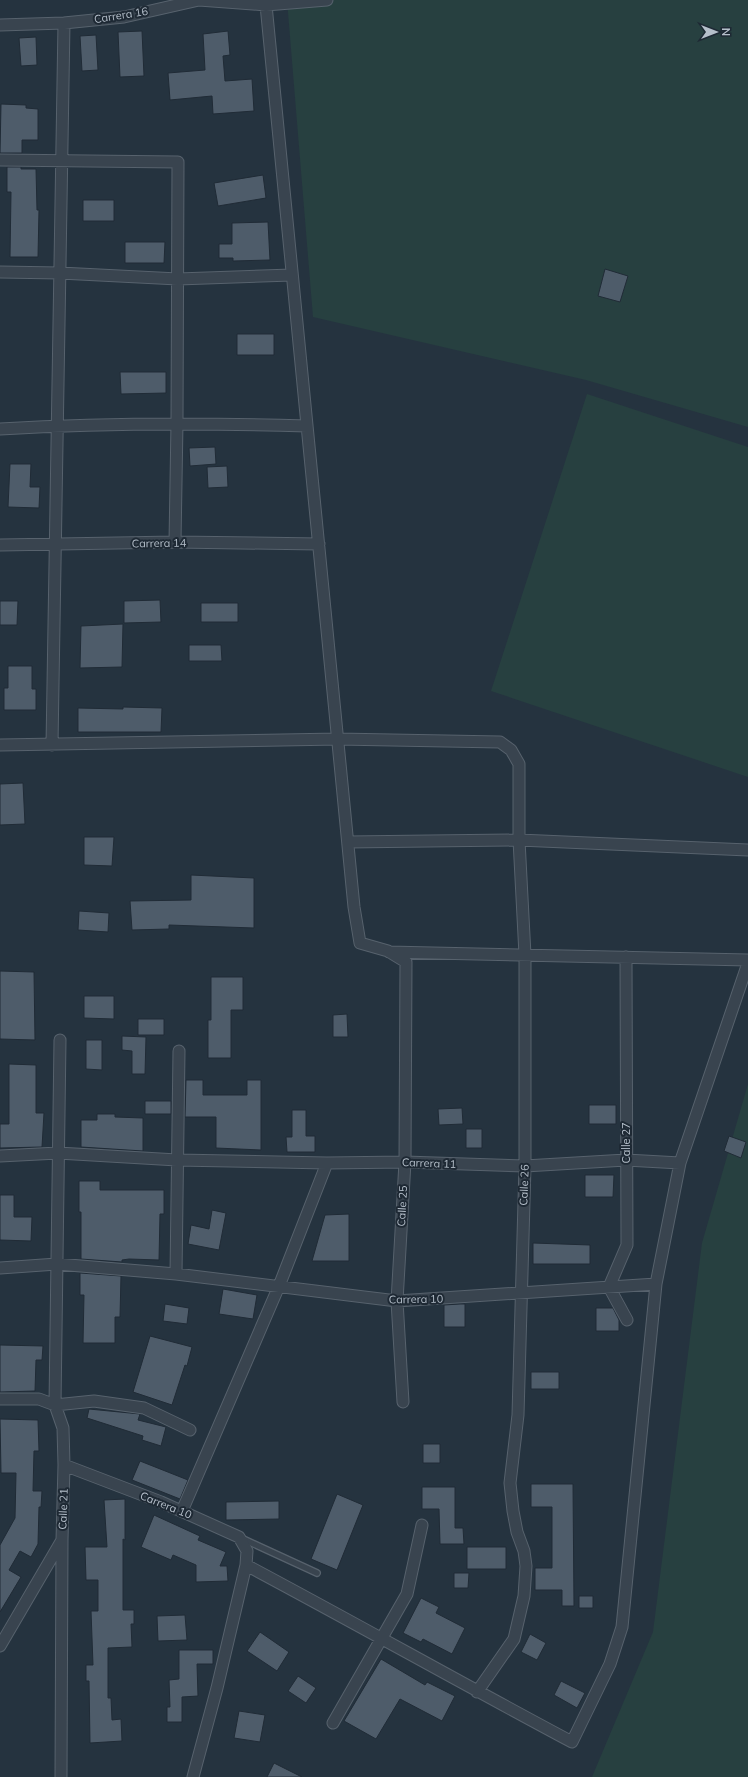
<svg xmlns="http://www.w3.org/2000/svg" width="748" height="1777" font-family="Mulish,sans-serif">
	<style>
		.green { fill: #274040 }
		.building { fill: #4e5c6a; stroke: #202b36 }
		.lines { fill: none; stroke-linecap: round; stroke-linejoin: round }
		.service-casing { stroke: #57626d; stroke-width: 8 }
		.minor-casing { stroke: #57626d; stroke-width: 13 }
		.service { stroke: #39444f; stroke-width: 5.5 }
		.minor { stroke: #39444f; stroke-width: 11 }
		.labels { text-anchor: middle; dominant-baseline: central; stroke-width: 4; stroke-linejoin: round; paint-order: stroke }
		.street-label { font-size: 11px; fill: #b5bfca; stroke: #1e2934 }
	</style>
	<rect width="100%" height="100%" fill="#25333f"/>
	<!-- green -->
	<path class="green" d="M 287,0 L 748,0 L 748,427 L 586,380 L 313,317 Z
		M 587,394 L 748,447 L 748,777 L 491,691 Z
		M 748,1084 L 748,1777 L 592,1777 L 653,1632 L 702,1243 Z"/>
	<!-- building -->
	<path class="building" d="M 142,31 L 144,76 L 120,77 L 118,32 Z
		M 228,31 L 230,55 L 223,56 L 225,81 L 252,79 L 254,111 L 213,114 L 212,96 L 170,100 L 168,73 L 205,70 L 203,34 Z
		M 96,35 L 98,70 L 82,71 L 80,36 Z
		M 36,37 L 37,65 L 21,66 L 19,38 Z
		M 1,104 L 26,105 L 26,108 L 38,109 L 38,140 L 22,140 L 22,153 L 0,153 Z
		M 7,167 L 21,167 L 21,169 L 36,169 L 37,210 L 39,210 L 38,257 L 10,257 L 11,192 L 7,192 Z
		M 263,175 L 266,198 L 218,206 L 214,183 Z
		M 83,200 L 114,200 L 114,221 L 83,221 Z
		M 268,222 L 270,260 L 233,261 L 233,258 L 219,258 L 219,244 L 232,244 L 232,223 Z
		M 125,242 L 165,242 L 164,263 L 125,263 Z
		M 605,269 L 628,276 L 620,302 L 598,296 Z
		M 237,334 L 274,334 L 274,355 L 237,355 Z
		M 120,372 L 166,372 L 166,393 L 121,394 Z
		M 215,447 L 216,464 L 190,466 L 189,448 Z
		M 10,464 L 31,464 L 30,487 L 40,487 L 39,508 L 8,507 Z
		M 227,466 L 228,487 L 208,488 L 207,467 Z
		M 160,600 L 161,622 L 124,623 L 124,601 Z
		M 0,601 L 18,601 L 17,625 L 0,625 Z
		M 201,603 L 238,603 L 238,622 L 201,622 Z
		M 123,624 L 122,667 L 80,668 L 81,626 Z
		M 189,645 L 221,645 L 222,661 L 189,661 Z
		M 8,666 L 32,666 L 32,689 L 36,689 L 36,710 L 4,710 L 4,688 L 8,688 Z
		M 123,707 L 162,708 L 161,732 L 78,732 L 78,708 L 123,709 Z
		M 23,783 L 25,824 L 0,825 L 0,784 Z
		M 84,837 L 114,837 L 112,866 L 84,865 Z
		M 191,875 L 254,878 L 254,928 L 169,925 L 169,929 L 132,930 L 130,901 L 191,900 Z
		M 79,911 L 109,913 L 108,932 L 78,930 Z
		M 0,971 L 34,972 L 35,1040 L 0,1039 Z
		M 211,977 L 243,977 L 243,1010 L 231,1010 L 231,1058 L 208,1058 L 208,1020 L 211,1020 Z
		M 84,996 L 114,996 L 114,1019 L 84,1018 Z
		M 347,1014 L 348,1037 L 333,1037 L 333,1015 Z
		M 138,1019 L 164,1019 L 164,1035 L 138,1035 Z
		M 122,1036 L 146,1037 L 145,1074 L 132,1074 L 132,1051 L 122,1050 Z
		M 86,1040 L 102,1040 L 102,1070 L 86,1069 Z
		M 9,1064 L 36,1065 L 36,1113 L 44,1113 L 42,1147 L 0,1148 L 0,1124 L 9,1124 Z
		M 186,1080 L 203,1080 L 203,1095 L 247,1095 L 247,1080 L 261,1080 L 261,1150 L 216,1148 L 216,1117 L 185,1117 Z
		M 145,1101 L 171,1101 L 171,1114 L 145,1114 Z
		M 589,1105 L 616,1105 L 616,1124 L 589,1124 Z
		M 462,1108 L 463,1124 L 439,1125 L 438,1109 Z
		M 292,1110 L 306,1110 L 306,1136 L 315,1136 L 315,1152 L 287,1152 L 286,1137 L 292,1137 Z
		M 97,1114 L 115,1114 L 115,1117 L 143,1118 L 143,1151 L 81,1147 L 81,1120 L 97,1120 Z
		M 466,1129 L 482,1129 L 482,1148 L 466,1148 Z
		M 729,1136 L 746,1142 L 741,1158 L 724,1151 Z
		M 585,1175 L 614,1175 L 613,1197 L 585,1197 Z
		M 79,1181 L 100,1181 L 100,1190 L 164,1190 L 164,1214 L 160,1214 L 159,1260 L 129,1259 L 122,1260 L 122,1262 L 81,1259 L 81,1212 L 79,1212 Z
		M 0,1195 L 14,1195 L 14,1217 L 32,1217 L 31,1241 L 0,1240 Z
		M 212,1210 L 226,1213 L 219,1250 L 188,1244 L 191,1225 L 209,1229 Z
		M 349,1214 L 349,1261 L 312,1261 L 325,1215 Z
		M 533,1243 L 590,1245 L 590,1264 L 533,1264 Z
		M 80,1273 L 121,1276 L 120,1317 L 115,1317 L 115,1343 L 83,1343 L 84,1295 L 80,1295 Z
		M 223,1289 L 257,1295 L 253,1319 L 219,1314 Z
		M 165,1304 L 189,1308 L 187,1324 L 163,1321 Z
		M 460,1304 L 465,1304 L 465,1327 L 444,1327 L 444,1305 Z
		M 596,1308 L 613,1308 L 619,1320 L 619,1331 L 596,1331 Z
		M 150,1336 L 192,1347 L 187,1366 L 185,1365 L 172,1405 L 133,1392 Z
		M 0,1345 L 43,1346 L 42,1360 L 36,1360 L 35,1391 L 0,1392 Z
		M 531,1372 L 559,1372 L 559,1389 L 531,1389 Z
		M 89,1409 L 140,1414 L 138,1420 L 166,1427 L 161,1446 L 142,1440 L 143,1436 L 87,1418 Z
		M 0,1419 L 38,1420 L 39,1451 L 34,1451 L 33,1491 L 42,1491 L 41,1507 L 39,1507 L 38,1544 L 31,1557 L 20,1551 L 9,1570 L 21,1577 L 0,1612 L 0,1545 L 15,1518 L 16,1473 L 1,1473 Z
		M 423,1444 L 440,1444 L 440,1463 L 423,1463 Z
		M 140,1461 L 188,1480 L 180,1499 L 132,1480 Z
		M 531,1484 L 573,1484 L 574,1606 L 562,1606 L 562,1590 L 535,1590 L 535,1568 L 552,1568 L 552,1507 L 531,1507 Z
		M 422,1487 L 455,1487 L 455,1528 L 463,1528 L 464,1544 L 440,1544 L 439,1509 L 422,1509 Z
		M 337,1494 L 363,1505 L 337,1570 L 311,1559 Z
		M 125,1499 L 125,1540 L 123,1539 L 123,1610 L 134,1610 L 134,1624 L 131,1624 L 132,1647 L 108,1648 L 108,1698 L 111,1698 L 112,1720 L 121,1719 L 122,1741 L 90,1743 L 89,1681 L 86,1681 L 86,1665 L 93,1665 L 91,1611 L 98,1611 L 98,1580 L 86,1580 L 85,1547 L 107,1547 L 104,1500 Z
		M 279,1501 L 279,1519 L 226,1520 L 226,1502 Z
		M 154,1515 L 200,1536 L 198,1540 L 226,1552 L 220,1566 L 227,1566 L 228,1581 L 196,1582 L 196,1565 L 173,1555 L 171,1560 L 141,1547 Z
		M 467,1547 L 506,1547 L 506,1569 L 467,1569 Z
		M 454,1573 L 469,1573 L 468,1588 L 454,1588 Z
		M 579,1596 L 593,1596 L 593,1608 L 579,1608 Z
		M 421,1598 L 439,1607 L 436,1613 L 465,1628 L 452,1654 L 423,1639 L 421,1642 L 403,1633 Z
		M 185,1615 L 187,1640 L 158,1641 L 157,1616 Z
		M 260,1632 L 289,1652 L 277,1671 L 247,1651 Z
		M 530,1634 L 546,1643 L 537,1660 L 521,1652 Z
		M 179,1650 L 213,1650 L 213,1664 L 197,1664 L 198,1696 L 182,1697 L 182,1722 L 167,1722 L 167,1707 L 170,1707 L 169,1680 L 179,1679 Z
		M 381,1659 L 425,1685 L 427,1682 L 455,1696 L 442,1721 L 400,1699 L 376,1739 L 344,1721 Z
		M 298,1676 L 316,1688 L 306,1703 L 288,1691 Z
		M 561,1681 L 585,1693 L 577,1708 L 554,1695 Z
		M 239,1711 L 265,1715 L 260,1742 L 234,1738 Z
		M 274,1763 L 302,1777 L 267,1777 Z"/>
	<g class="lines">
		<!-- service casing -->
		<g class="service-casing">
			<path id="service" d="M 241,1538 L 317,1573"/>
		</g>
		<!-- minor casing -->
		<g class="minor-casing">
			<path id="minor" d="M 266,5 L 354,907 L 360,943 L 388,951 L 406,962 L 405,1162 L 397,1301 L 403,1402
				M 0,25 L 64,23 L 124,17 L 199,0 L 266,5 L 327,0
				M 0,160 L 178,162 L 177,423 L 175,542
				M 0,272 L 60,273 L 178,279 L 292,275
				M 0,429 C 103,423 205,423 307,426
				M 0,545 L 175,542 L 319,544
				M 0,745 L 338,739 L 500,742 L 511,750 L 519,764 L 519,840 L 525,955 L 525,1166 L 518,1415 L 510,1483 L 513,1511 L 517,1532 L 524,1551 L 526,1566 L 524,1596 L 514,1639 L 477,1692
				M 52,745 L 64,23
				M 348,842 L 519,840 L 748,850
				M 389,952 L 748,960
				M 626,957 L 627,1245 L 609,1287 L 627,1320
				M 60,1040 L 55,1405 L 63,1428 L 64,1465 L 62,1540 L 61,1777
				M 0,1156 L 58,1153 L 177,1160 L 327,1163 L 405,1162 L 525,1166 L 626,1160 L 680,1163
				M 0,1268 L 57,1264 L 176,1274 L 397,1301 L 656,1284
				M 176,1274 L 179,1051
				M 0,1399 L 39,1399 L 55,1405 L 94,1401 L 144,1408 L 190,1430
				M 64,1465 L 161,1502 L 239,1537 L 247,1551 L 246,1565 L 217,1688 L 193,1777
				M 182,1511 L 279,1286 L 327,1163
				M 246,1565 C 355,1623 463,1684 572,1742 L 610,1664 L 622,1627 L 656,1284 L 680,1163 L 748,963
				M 0,1646 L 62,1540
				M 333,1723 L 407,1594 L 422,1525"/>
		</g>
		<!-- service -->
		<use href="#service" class="service"/>
		<!-- minor -->
		<use href="#minor" class="minor"/>
	</g>
	<g class="labels">
		<!-- street labels -->
		<g class="street-label">
			<text transform="translate(121 15) rotate(-9)">Carrera 16</text>
			<text transform="translate(159 543) rotate(-1)">Carrera 14</text>
			<text transform="translate(626 1143) rotate(-90)">Calle 27</text>
			<text transform="translate(429 1163) rotate(2)">Carrera 11</text>
			<text transform="translate(524 1185) rotate(-88)">Calle 26</text>
			<text transform="translate(402 1206) rotate(-87)">Calle 25</text>
			<text transform="translate(416 1299) rotate(-1)">Carrera 10</text>
			<text transform="translate(166 1505) rotate(22)">Carrera 10</text>
			<text transform="translate(63 1509) rotate(-88)">Calle 21</text>
		</g>
	</g>
	<!-- north arrow -->
	<g transform="translate(716 32) rotate(90)" stroke="#1e2934" stroke-width="3" paint-order="stroke">
	<path d="M0-3L7 15L0 10L-7 15Z" fill="#b5bfca"/>
	<text y="-6" font-size="11" font-weight="bold" text-anchor="middle" fill="#b5bfca">N</text>
	</g>
</svg>
